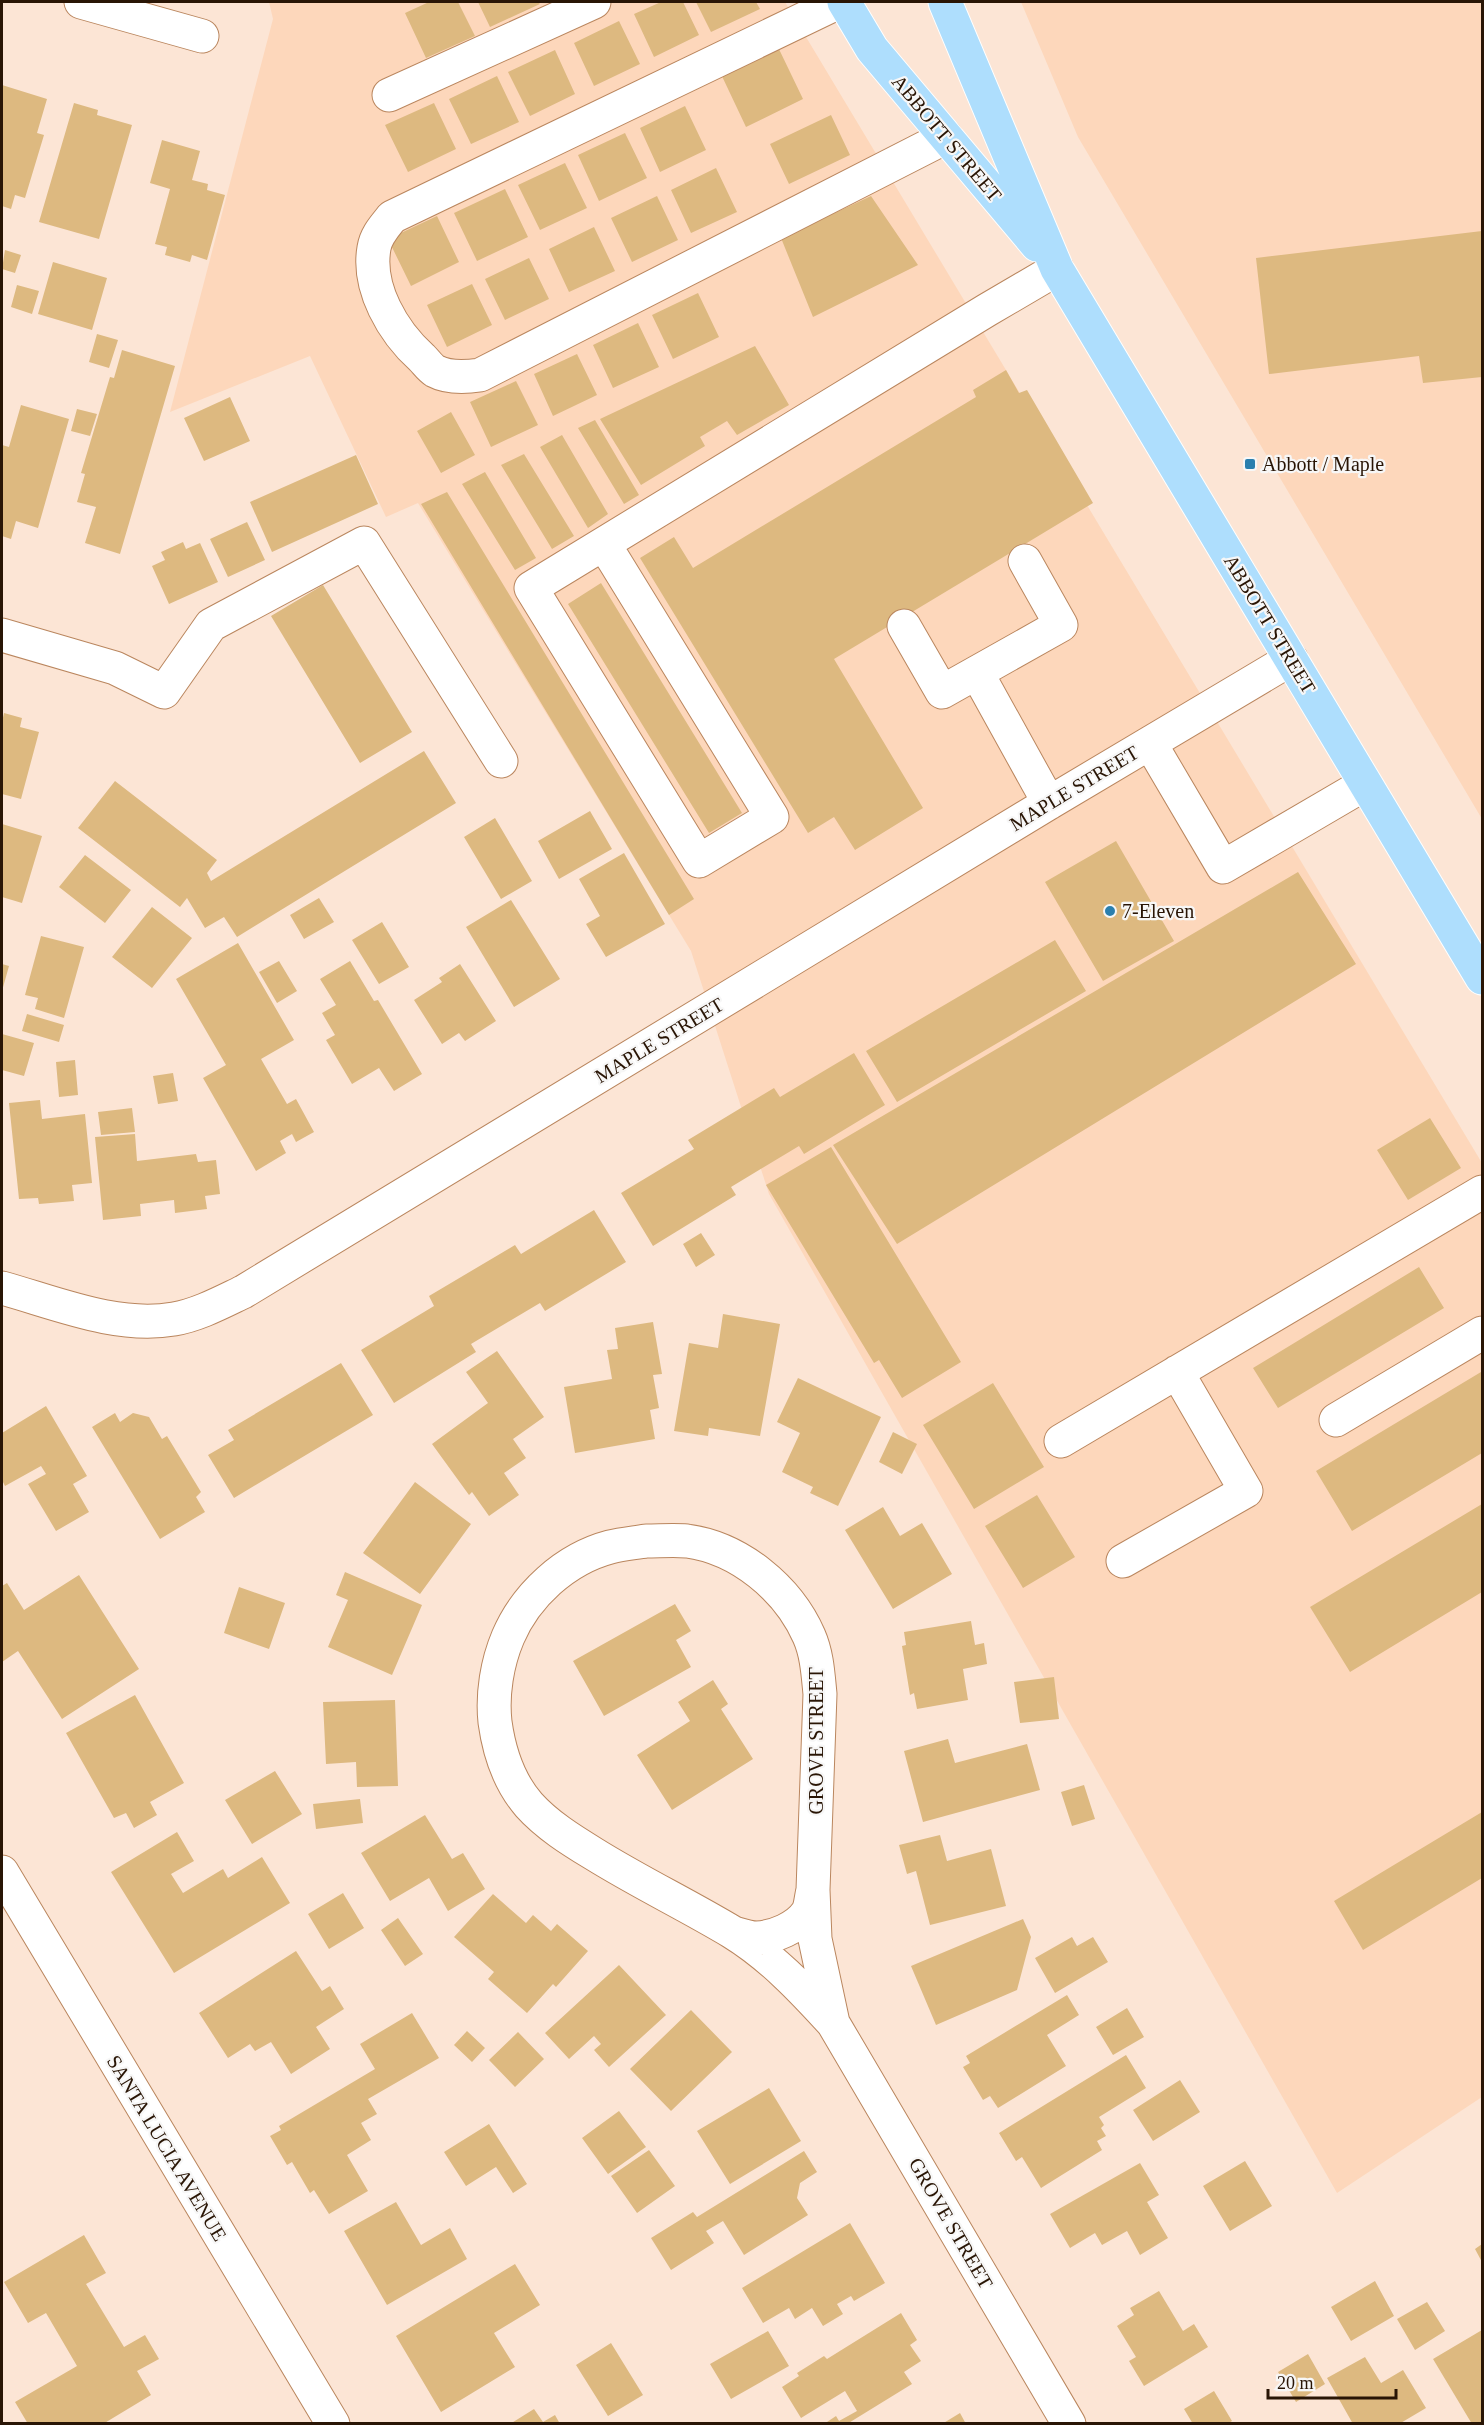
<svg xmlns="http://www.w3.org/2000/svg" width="1484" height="2425" font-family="'Times New Roman',serif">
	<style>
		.built { fill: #fdd7bb }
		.building { fill: #ddb980 }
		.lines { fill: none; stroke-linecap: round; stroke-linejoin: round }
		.minor-casing { stroke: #ba865e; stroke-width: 35 }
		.major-casing { stroke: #fff; stroke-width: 35 }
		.minor { stroke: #fff; stroke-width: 33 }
		.major { stroke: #aedefd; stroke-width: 33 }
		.poi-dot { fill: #2a7fae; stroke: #f7f7f7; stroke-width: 2 }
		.labels { text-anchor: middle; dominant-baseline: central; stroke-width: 4.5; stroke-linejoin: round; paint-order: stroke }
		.street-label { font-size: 20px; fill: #291505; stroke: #f7f7f7 }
		.poi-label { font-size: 20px; fill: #291505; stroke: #f7f7f7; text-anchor: start }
	</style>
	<rect width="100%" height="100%" fill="#fce5d5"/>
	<!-- built -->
	<path class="built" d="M 269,2 L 785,2 L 1482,1163 L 1482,2097 L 1337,2193 L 769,1194 L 691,951 L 418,503 L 386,517 L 310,356 L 170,412 L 273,19 Z
		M 1021,2 L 1482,2 L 1482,819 L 1078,137 Z"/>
	<!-- building -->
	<path class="building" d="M 429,2 L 458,2 L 475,36 L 426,58 L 405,13 Z
		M 478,2 L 538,2 L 540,4 L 490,27 Z
		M 661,2 L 683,2 L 699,35 L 654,57 L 634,14 Z
		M 696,2 L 756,2 L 760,9 L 711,32 Z
		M 619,21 L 640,64 L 594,86 L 574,43 Z
		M 777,45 L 803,99 L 746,127 L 720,72 Z
		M 555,50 L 575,94 L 530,116 L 508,72 Z
		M 497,76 L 519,122 L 471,144 L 449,99 Z
		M 2,85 L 47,99 L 37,133 L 44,135 L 25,198 L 15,195 L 11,209 L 2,206 Z
		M 74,103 L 98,110 L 97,115 L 132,125 L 99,239 L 39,222 Z
		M 434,103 L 456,149 L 408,172 L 385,125 Z
		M 685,106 L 706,150 L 660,172 L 640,128 Z
		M 831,115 L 850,155 L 789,184 L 770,144 Z
		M 625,133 L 647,178 L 599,201 L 578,155 Z
		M 162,140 L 200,151 L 192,180 L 208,184 L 207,190 L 225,195 L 207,260 L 192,255 L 190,262 L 165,255 L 167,247 L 155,244 L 170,189 L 150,183 Z
		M 565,163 L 587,208 L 540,230 L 518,185 Z
		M 716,168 L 737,212 L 691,233 L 671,190 Z
		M 505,189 L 528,237 L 477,261 L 454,213 Z
		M 657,196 L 678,240 L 632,262 L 611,218 Z
		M 871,196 L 918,265 L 813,317 L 781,238 Z
		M 437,216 L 459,262 L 411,286 L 388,239 Z
		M 594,227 L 615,271 L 569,292 L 549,249 Z
		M 1482,231 L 1482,377 L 1423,383 L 1419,356 L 1269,374 L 1256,258 Z
		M 5,250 L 21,255 L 15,273 L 2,269 Z
		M 529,258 L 549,299 L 505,320 L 485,279 Z
		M 53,262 L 107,278 L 92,330 L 38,314 Z
		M 472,284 L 492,325 L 447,347 L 427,305 Z
		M 17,285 L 39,291 L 32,314 L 11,307 Z
		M 698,293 L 719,337 L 673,359 L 652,315 Z
		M 638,323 L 659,367 L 613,388 L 593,345 Z
		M 97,334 L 118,340 L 109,368 L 89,362 Z
		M 755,346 L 789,405 L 737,435 L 727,421 L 700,437 L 705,446 L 641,485 L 600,419 Z
		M 122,350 L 175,366 L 120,554 L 85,543 L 96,507 L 77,502 L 85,474 L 81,473 L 110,377 L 114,378 Z
		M 577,354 L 597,395 L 553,416 L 534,374 Z
		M 1006,370 L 1019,393 L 1027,390 L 1093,503 L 834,659 L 923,808 L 855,850 L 834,817 L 808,833 L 640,558 L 674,537 L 693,568 L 976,397 L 973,390 Z
		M 516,381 L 538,425 L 491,447 L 470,402 Z
		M 230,397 L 250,441 L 204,461 L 184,418 Z
		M 21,405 L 69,419 L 38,528 L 16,521 L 11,539 L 2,536 L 2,445 L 9,447 Z
		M 77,409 L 97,414 L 90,436 L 71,431 Z
		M 451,412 L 475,455 L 441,473 L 417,431 Z
		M 595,420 L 639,495 L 624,504 L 578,428 Z
		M 562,435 L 608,514 L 588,528 L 540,447 Z
		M 524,454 L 574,536 L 552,549 L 501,465 Z
		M 356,455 L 378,504 L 272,552 L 250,502 Z
		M 485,472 L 536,558 L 515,570 L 462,484 Z
		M 447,492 L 694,899 L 669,915 L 421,504 Z
		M 247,522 L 265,560 L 228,577 L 210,539 Z
		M 183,542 L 186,549 L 200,543 L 218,582 L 169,604 L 152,566 L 165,560 L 161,552 Z
		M 601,583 L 742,813 L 709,833 L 568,604 Z
		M 323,585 L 412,732 L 360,763 L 271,616 Z
		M 4,713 L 22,718 L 20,727 L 39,732 L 21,799 L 2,794 L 2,722 Z
		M 424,751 L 456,803 L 237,937 L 224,917 L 205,928 L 187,898 L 180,907 L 78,828 L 115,781 L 217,860 L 207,873 L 211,881 Z
		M 590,811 L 612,849 L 559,879 L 538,841 Z
		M 495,818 L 532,881 L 501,899 L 464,837 Z
		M 2,824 L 42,836 L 22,903 L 2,897 Z
		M 1116,841 L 1174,941 L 1103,981 L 1045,882 Z
		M 624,853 L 665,924 L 606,957 L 586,924 L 600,916 L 579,879 Z
		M 85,855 L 131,890 L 105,923 L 59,887 Z
		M 1298,872 L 1356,964 L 897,1244 L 833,1145 Z
		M 319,898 L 334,922 L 304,939 L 290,915 Z
		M 511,900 L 560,979 L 514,1007 L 466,927 Z
		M 152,907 L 192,938 L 152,988 L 112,957 Z
		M 382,922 L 409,967 L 379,984 L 352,940 Z
		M 41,936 L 84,947 L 64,1018 L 35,1009 L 38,998 L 25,995 Z
		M 1055,940 L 1086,991 L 897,1102 L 866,1051 Z
		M 238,943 L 294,1040 L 261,1059 L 287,1104 L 296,1099 L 314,1132 L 296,1142 L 292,1134 L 280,1141 L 286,1153 L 256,1171 L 203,1078 L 226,1065 L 176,979 Z
		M 279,961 L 297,991 L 277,1003 L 259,972 Z
		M 350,961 L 374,1001 L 378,1000 L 422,1074 L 394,1091 L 379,1068 L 352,1084 L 326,1040 L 335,1035 L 322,1013 L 336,1005 L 320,979 Z
		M 2,964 L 9,966 L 2,991 Z
		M 460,964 L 496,1021 L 465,1041 L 459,1033 L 442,1044 L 414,1000 L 442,982 L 439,978 Z
		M 27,1014 L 64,1025 L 59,1042 L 22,1031 Z
		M 2,1034 L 34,1043 L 24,1076 L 2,1070 Z
		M 854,1053 L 885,1105 L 804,1154 L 799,1146 L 731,1187 L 736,1195 L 653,1246 L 621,1193 L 694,1149 L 688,1140 L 774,1088 L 780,1097 Z
		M 75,1060 L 78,1095 L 59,1097 L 56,1062 Z
		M 173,1073 L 178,1101 L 158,1104 L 153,1076 Z
		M 40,1100 L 42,1119 L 85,1114 L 92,1183 L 72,1185 L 74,1201 L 39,1204 L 38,1198 L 19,1199 L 9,1103 Z
		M 132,1108 L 135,1132 L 101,1135 L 98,1112 Z
		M 1430,1118 L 1461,1168 L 1408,1200 L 1377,1150 Z
		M 135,1134 L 137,1161 L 196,1154 L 198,1162 L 216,1160 L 220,1194 L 205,1196 L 207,1209 L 175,1213 L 174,1200 L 140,1204 L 141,1216 L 103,1220 L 95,1137 Z
		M 831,1147 L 961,1362 L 902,1398 L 879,1360 L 874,1363 L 766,1185 Z
		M 594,1210 L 626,1262 L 545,1311 L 540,1303 L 471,1344 L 476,1352 L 394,1403 L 361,1350 L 434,1306 L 429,1296 L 515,1245 L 521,1254 Z
		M 701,1233 L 715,1255 L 696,1267 L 683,1244 Z
		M 1419,1267 L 1444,1308 L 1278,1408 L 1253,1368 Z
		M 723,1314 L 780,1324 L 760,1436 L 709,1428 L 708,1436 L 674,1431 L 689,1343 L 718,1348 Z
		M 653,1322 L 662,1374 L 653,1375 L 659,1408 L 650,1410 L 655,1439 L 575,1453 L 564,1387 L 612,1379 L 607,1350 L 618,1349 L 615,1328 Z
		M 497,1351 L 544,1417 L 513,1439 L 526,1458 L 504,1473 L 519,1495 L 489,1516 L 472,1492 L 469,1495 L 432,1444 L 488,1403 L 466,1372 Z
		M 341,1363 L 373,1415 L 234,1498 L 208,1455 L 234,1440 L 228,1430 Z
		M 1481,1372 L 1482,1453 L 1352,1531 L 1316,1471 Z
		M 798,1378 L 881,1417 L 838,1506 L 810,1493 L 813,1487 L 782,1472 L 800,1433 L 777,1422 Z
		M 993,1383 L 1044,1467 L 974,1509 L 923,1425 Z
		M 46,1406 L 87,1476 L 73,1484 L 89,1512 L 56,1531 L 28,1484 L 46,1474 L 41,1466 L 5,1486 L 2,1480 L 2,1433 Z
		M 115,1413 L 120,1422 L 133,1413 L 149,1417 L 162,1439 L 167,1436 L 201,1492 L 196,1497 L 205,1512 L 160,1539 L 92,1427 Z
		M 893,1432 L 917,1444 L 902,1474 L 879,1462 Z
		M 415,1482 L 471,1524 L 420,1594 L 363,1553 Z
		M 1037,1495 L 1075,1557 L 1023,1588 L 985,1526 Z
		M 1482,1504 L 1482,1592 L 1350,1672 L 1310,1607 Z
		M 883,1507 L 900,1536 L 922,1523 L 952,1574 L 893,1609 L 845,1530 Z
		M 345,1572 L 422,1605 L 392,1675 L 328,1647 L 348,1600 L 336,1595 Z
		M 79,1575 L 139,1669 L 62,1719 L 18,1651 L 2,1662 L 2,1586 L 7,1583 L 24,1610 Z
		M 239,1587 L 285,1603 L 269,1649 L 224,1633 Z
		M 675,1604 L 691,1631 L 676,1640 L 691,1667 L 604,1716 L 573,1661 Z
		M 971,1621 L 975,1645 L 984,1643 L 987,1664 L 963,1669 L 968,1700 L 917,1709 L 914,1693 L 910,1695 L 902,1646 L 906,1645 L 904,1632 Z
		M 1054,1677 L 1059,1719 L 1020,1723 L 1014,1682 Z
		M 713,1680 L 728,1704 L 721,1709 L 753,1759 L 672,1810 L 637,1755 L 690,1721 L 678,1702 Z
		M 135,1695 L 184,1783 L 150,1802 L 157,1815 L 134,1828 L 126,1813 L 114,1818 L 66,1733 Z
		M 395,1700 L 398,1786 L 357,1787 L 356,1762 L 326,1764 L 323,1702 Z
		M 948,1739 L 955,1763 L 1027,1744 L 1040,1790 L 923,1822 L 904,1751 Z
		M 275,1771 L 302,1814 L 252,1844 L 225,1800 Z
		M 1084,1785 L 1095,1819 L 1072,1826 L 1061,1792 Z
		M 360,1799 L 363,1823 L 316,1829 L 313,1804 Z
		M 1482,1812 L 1482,1878 L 1363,1950 L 1334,1901 Z
		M 425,1815 L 452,1859 L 463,1853 L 485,1889 L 448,1911 L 429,1878 L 390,1901 L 361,1853 Z
		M 177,1832 L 194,1861 L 171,1874 L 183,1893 L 223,1869 L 228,1878 L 262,1857 L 290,1903 L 174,1973 L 111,1872 Z
		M 940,1835 L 947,1861 L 991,1849 L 1006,1906 L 930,1925 L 916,1871 L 907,1874 L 899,1845 Z
		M 343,1893 L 364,1928 L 329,1949 L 308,1914 Z
		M 493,1894 L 526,1923 L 533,1915 L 551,1931 L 557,1924 L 588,1951 L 556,1987 L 553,1984 L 527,2013 L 488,1979 L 494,1972 L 454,1937 Z
		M 398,1918 L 423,1954 L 405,1966 L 381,1930 Z
		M 1023,1919 L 1031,1937 L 1017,1990 L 936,2025 L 911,1966 Z
		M 1072,1937 L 1077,1946 L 1093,1937 L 1108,1962 L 1055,1993 L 1035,1958 Z
		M 296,1951 L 322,1991 L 330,1986 L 344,2009 L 316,2027 L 330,2049 L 291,2074 L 271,2042 L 255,2051 L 250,2044 L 228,2058 L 199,2013 Z
		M 619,1965 L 666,2015 L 609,2067 L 594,2050 L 601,2044 L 594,2036 L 569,2059 L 545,2033 Z
		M 1067,1995 L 1079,2015 L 1047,2035 L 1066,2066 L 998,2108 L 990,2096 L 983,2100 L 963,2067 L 970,2063 L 966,2056 Z
		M 1127,2008 L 1144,2037 L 1113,2055 L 1096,2027 Z
		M 691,2010 L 732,2052 L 671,2111 L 630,2069 Z
		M 412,2013 L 439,2058 L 368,2099 L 377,2114 L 361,2123 L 371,2140 L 347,2155 L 368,2191 L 329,2214 L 314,2190 L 310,2193 L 292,2162 L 287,2165 L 270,2136 L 281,2130 L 279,2126 L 375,2069 L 360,2044 Z
		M 467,2031 L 485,2048 L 472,2062 L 454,2045 Z
		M 518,2032 L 544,2059 L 515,2087 L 489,2060 Z
		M 1126,2055 L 1146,2088 L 1099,2117 L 1104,2125 L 1101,2128 L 1106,2136 L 1097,2141 L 1102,2150 L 1041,2188 L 1022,2157 L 1016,2161 L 999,2133 Z
		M 1180,2080 L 1200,2112 L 1153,2141 L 1133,2110 Z
		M 769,2088 L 801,2141 L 730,2184 L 697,2131 Z
		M 619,2111 L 646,2147 L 608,2174 L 582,2138 Z
		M 489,2124 L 527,2184 L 513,2193 L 496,2167 L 466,2186 L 444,2152 Z
		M 649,2150 L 675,2186 L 637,2213 L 611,2176 Z
		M 804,2151 L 817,2172 L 800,2183 L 797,2198 L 808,2215 L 744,2255 L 723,2221 L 706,2231 L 714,2243 L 671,2270 L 651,2238 L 693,2212 L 697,2217 Z
		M 1245,2161 L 1272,2206 L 1230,2231 L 1203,2186 Z
		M 1140,2163 L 1159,2195 L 1147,2202 L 1168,2238 L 1140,2255 L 1127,2231 L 1102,2245 L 1095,2233 L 1070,2248 L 1050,2214 Z
		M 396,2202 L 421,2245 L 450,2228 L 467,2259 L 387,2305 L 344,2231 Z
		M 850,2223 L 885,2283 L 854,2301 L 851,2296 L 837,2304 L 843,2314 L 823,2326 L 812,2308 L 795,2319 L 789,2308 L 763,2323 L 742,2288 Z
		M 84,2235 L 106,2273 L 86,2284 L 124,2347 L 145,2335 L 159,2359 L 137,2371 L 151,2395 L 103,2424 L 28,2424 L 15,2402 L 77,2366 L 46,2313 L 28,2323 L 4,2282 Z
		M 1482,2244 L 1482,2262 L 1475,2249 Z
		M 515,2264 L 540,2305 L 494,2333 L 515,2367 L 441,2412 L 396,2336 Z
		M 1375,2281 L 1394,2316 L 1351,2341 L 1331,2307 Z
		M 1159,2291 L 1183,2331 L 1194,2324 L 1208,2347 L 1144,2386 L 1129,2361 L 1136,2357 L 1117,2326 L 1134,2315 L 1130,2308 Z
		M 1427,2302 L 1445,2331 L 1415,2350 L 1397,2319 Z
		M 901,2313 L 917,2340 L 910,2345 L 921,2361 L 904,2372 L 912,2384 L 847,2424 L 824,2424 L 836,2416 L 839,2421 L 857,2411 L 845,2391 L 801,2418 L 782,2387 L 799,2376 L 797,2373 L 824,2356 L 827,2359 Z
		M 1482,2330 L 1482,2424 L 1472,2424 L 1433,2359 Z
		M 768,2331 L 789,2366 L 731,2399 L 710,2364 Z
		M 611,2343 L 643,2395 L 608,2416 L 576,2365 Z
		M 1308,2354 L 1325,2384 L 1296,2402 L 1278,2372 Z
		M 1365,2357 L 1381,2383 L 1403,2370 L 1426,2408 L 1399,2424 L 1353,2424 L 1327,2378 Z
		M 1214,2391 L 1232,2421 L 1227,2424 L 1193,2424 L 1184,2409 Z
		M 534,2409 L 543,2422 L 555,2415 L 560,2424 L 510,2424 Z
		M 960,2413 L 966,2424 L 942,2424 Z"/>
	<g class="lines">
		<!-- minor casing -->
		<g class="minor-casing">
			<path id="minor" d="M 81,2 L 202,36
				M 839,2 L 392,217 C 385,226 376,235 374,248 C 367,288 393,332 422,358 C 426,362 430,368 435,371 C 448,378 466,377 480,375 L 946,137
				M 389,95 L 594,2
				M 604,544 L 772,817 L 699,861 L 531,588 L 987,310 L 1057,269
				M 904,626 L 942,692 L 1061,625 L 1025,561
				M 2,635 L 115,668 L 164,692 L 211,625 L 364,543 L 501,761
				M 977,673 L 1049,803
				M 1150,743 L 1223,867 L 1365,784
				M 2,1288 C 56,1303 117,1329 174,1319 C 198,1315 222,1302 243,1292 L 1049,803 L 1291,659
				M 1336,1420 L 1482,1333
				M 1061,1441 L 1482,1192
				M 646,1541 C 659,1541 674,1540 687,1541 C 739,1548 788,1588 809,1636 C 817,1654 818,1674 820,1694 L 813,1890 L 815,1939 L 833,2023 C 803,1990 771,1956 732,1932 C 687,1905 639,1882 594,1854 C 571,1840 547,1825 529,1805 C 509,1782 499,1751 495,1722 C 492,1694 497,1663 508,1637 C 526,1595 565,1559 610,1547 C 622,1544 634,1543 646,1541 Z
				M 1123,1561 L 1246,1491 L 1177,1372
				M 2,1872 L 333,2424
				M 734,1933 C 741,1935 749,1938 757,1938 C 774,1937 797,1928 807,1913 C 811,1907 811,1897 813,1890
				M 833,2023 L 1069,2424"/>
		</g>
		<!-- major casing -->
		<g class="major-casing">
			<path id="major" d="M 844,2 L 872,49 L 1037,245
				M 945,2 L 1057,269 L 1482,978"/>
		</g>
		<!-- minor -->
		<use href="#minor" class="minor"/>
		<!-- major -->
		<use href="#major" class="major"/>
	</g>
	<!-- markers -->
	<g class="poi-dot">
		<rect x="1244" y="458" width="12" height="12" rx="3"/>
		<circle cx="1110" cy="911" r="6"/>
	</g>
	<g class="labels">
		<!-- street labels -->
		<g class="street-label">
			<text transform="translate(947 138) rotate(50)">ABBOTT STREET</text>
			<text transform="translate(1270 624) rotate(59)">ABBOTT STREET</text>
			<text transform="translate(1074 788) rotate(-31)">MAPLE STREET</text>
			<text transform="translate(659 1040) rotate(-31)">MAPLE STREET</text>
			<text transform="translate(816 1741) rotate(-90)">GROVE STREET</text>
			<text transform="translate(167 2148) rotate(59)">SANTA LUCIA AVENUE</text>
			<text transform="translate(951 2223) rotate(60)">GROVE STREET</text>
		</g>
		<!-- poi labels -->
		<g class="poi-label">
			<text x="1262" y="464">Abbott / Maple</text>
			<text x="1122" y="911">7-Eleven</text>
		</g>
	</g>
	<!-- border -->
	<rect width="1484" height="2425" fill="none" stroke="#291505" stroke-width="6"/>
	<!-- scale -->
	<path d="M1268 2389v9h128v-9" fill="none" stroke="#291505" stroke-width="3"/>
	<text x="1277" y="2389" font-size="18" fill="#291505" stroke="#f7f7f7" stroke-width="4.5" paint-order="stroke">20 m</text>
</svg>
